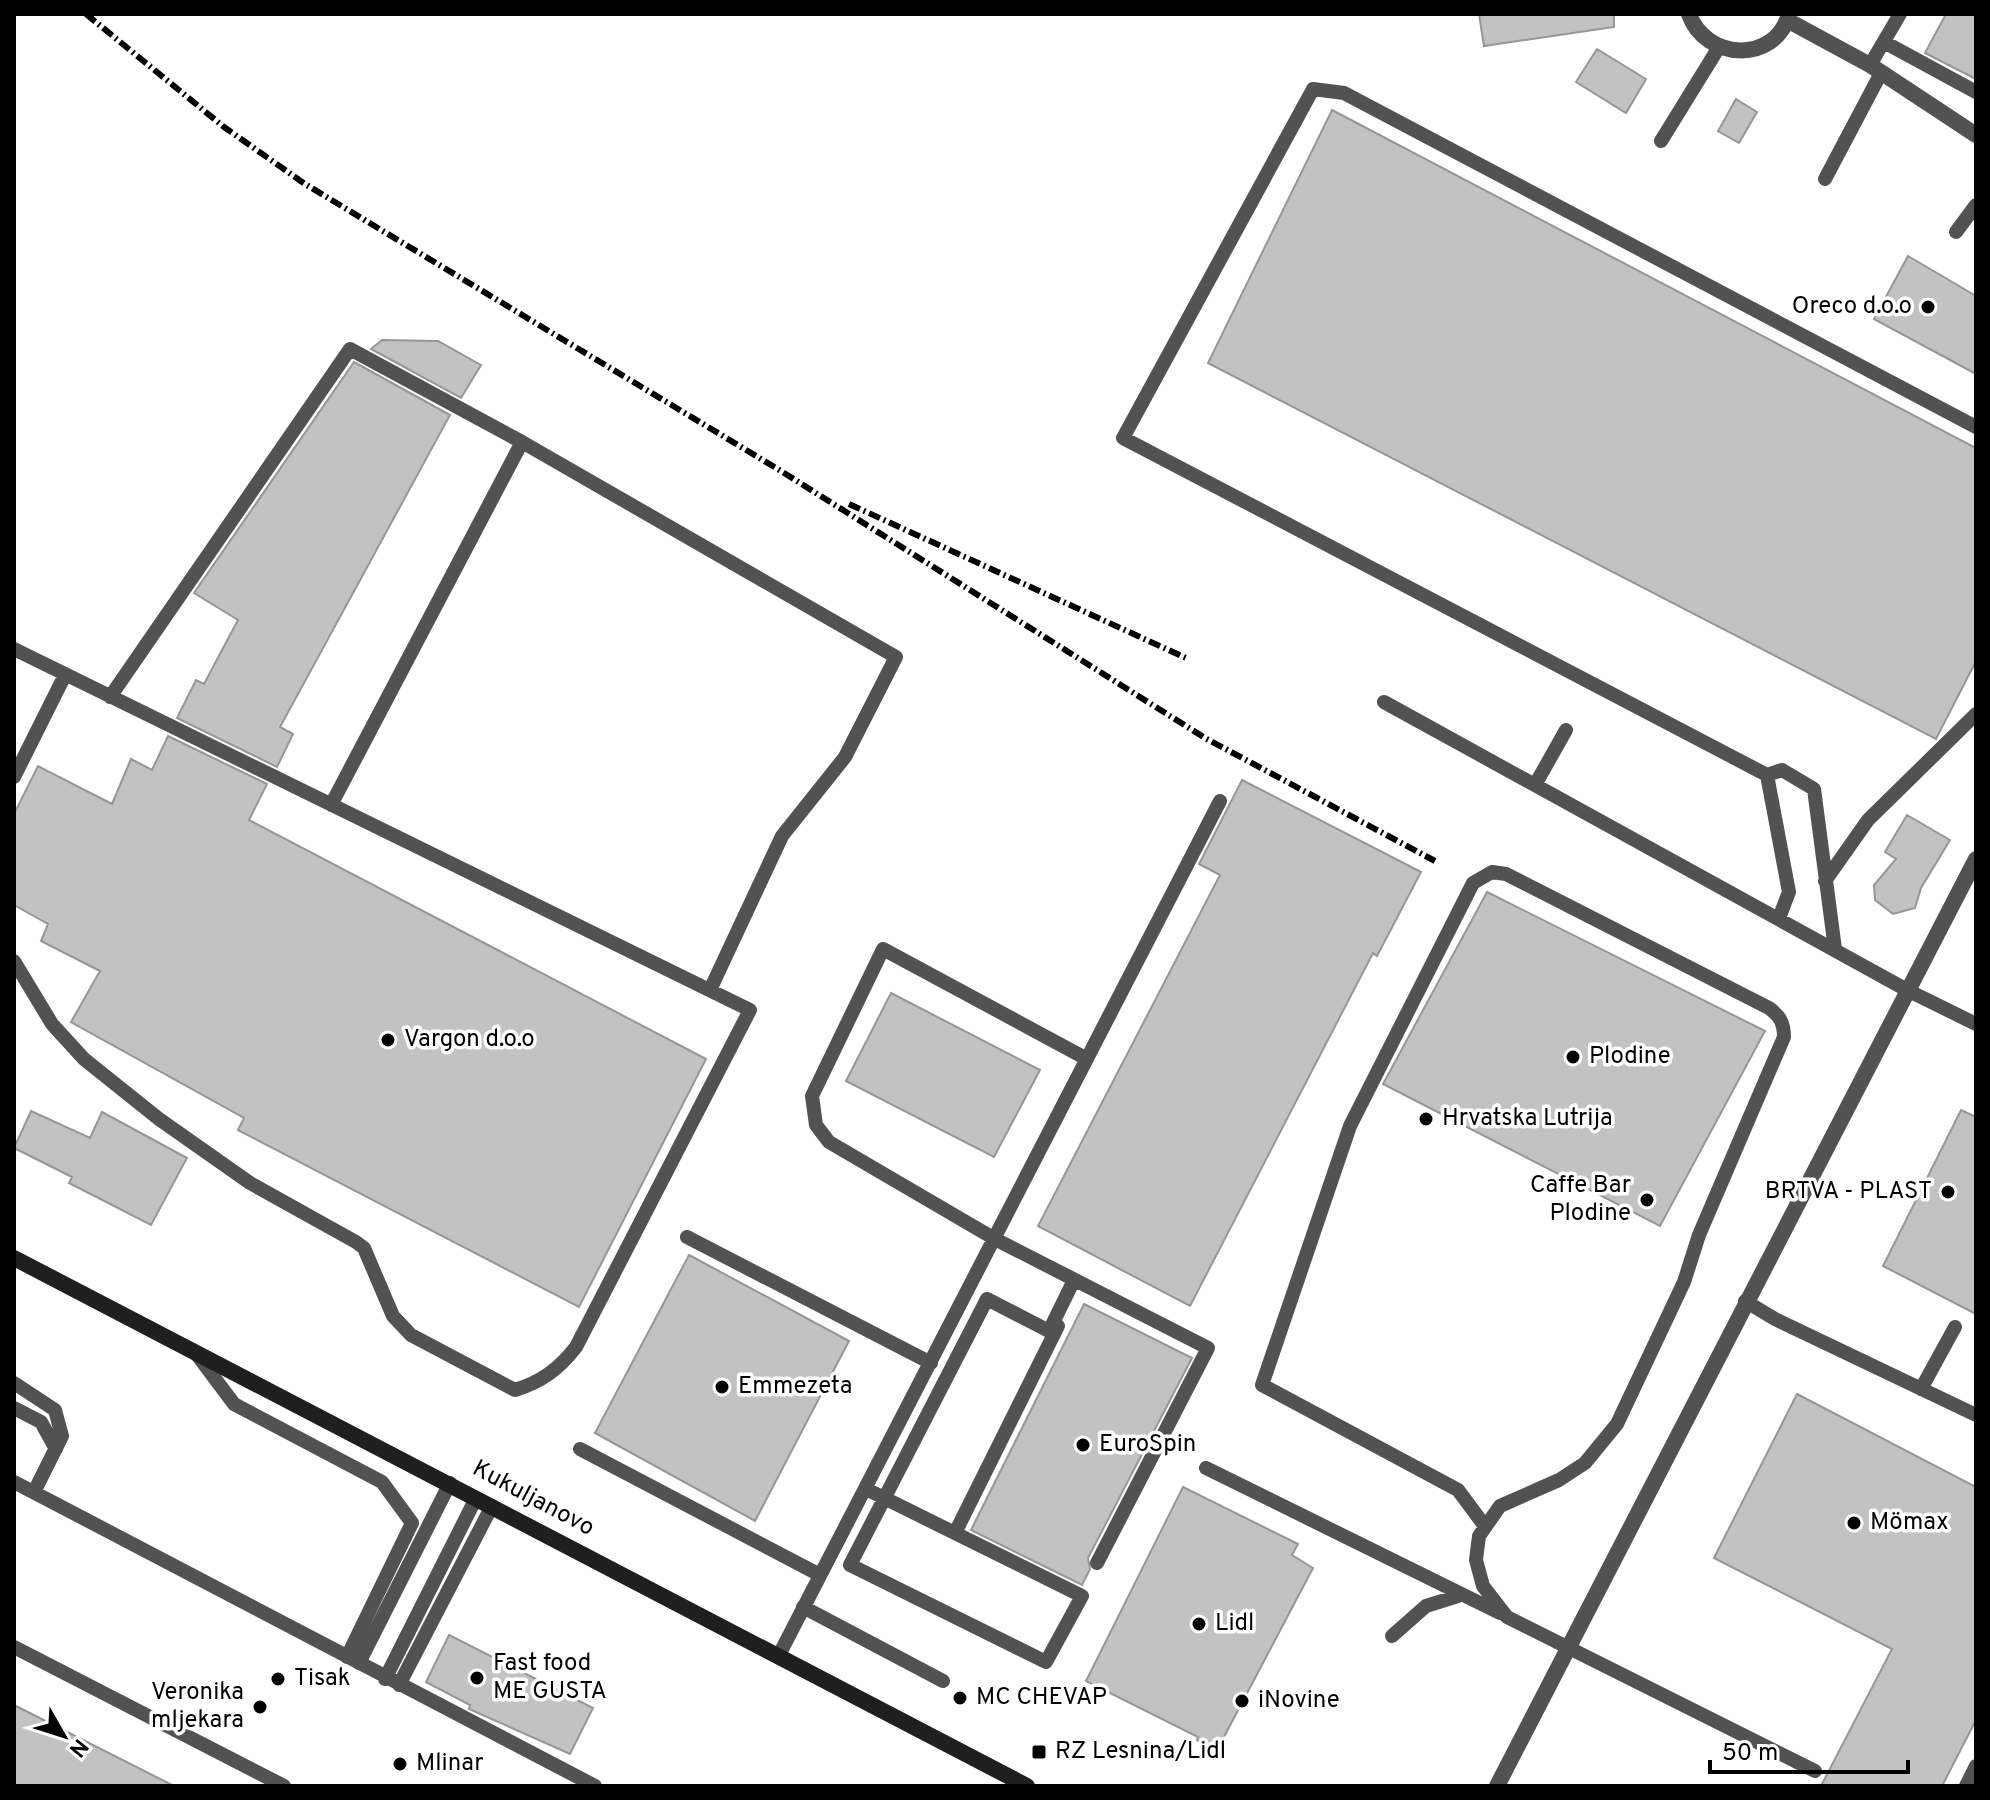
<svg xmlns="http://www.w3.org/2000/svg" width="1990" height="1800" font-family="Overpass,sans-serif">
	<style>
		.building { fill: #c2c2c2; stroke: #969696; stroke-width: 2 }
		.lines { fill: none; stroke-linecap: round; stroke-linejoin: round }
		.service { stroke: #525252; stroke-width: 14 }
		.minor { stroke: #525252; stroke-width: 16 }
		.secondary { stroke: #1f1f1f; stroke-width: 16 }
		.rail { stroke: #000; stroke-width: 6; stroke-dasharray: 12 4 2 4; stroke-linecap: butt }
		.poi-dot { fill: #000; stroke: #fff; stroke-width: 3 }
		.labels { text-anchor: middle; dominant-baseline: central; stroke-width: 7; stroke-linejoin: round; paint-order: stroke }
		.poi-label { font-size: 24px; fill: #000; stroke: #fff; text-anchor: start }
		.street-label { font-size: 24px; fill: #000; stroke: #fff }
	</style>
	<rect width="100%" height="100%" fill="#fff"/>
	<!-- building -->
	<path class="building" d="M 1479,14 L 1614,14 L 1614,27 L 1484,46 Z
		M 1946,14 L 1976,14 L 1976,79 L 1925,53 Z
		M 1597,49 L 1646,79 L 1626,113 L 1576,82 Z
		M 1736,99 L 1757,112 L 1739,143 L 1718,131 Z
		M 1332,110 L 1976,448 L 1976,661 L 1936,739 L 1208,363 Z
		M 1908,256 L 1976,296 L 1976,374 L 1874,319 Z
		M 382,340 L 438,341 L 481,365 L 461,398 L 371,349 Z
		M 354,362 L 450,415 L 280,727 L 293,734 L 277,767 L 177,718 L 196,680 L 204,684 L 238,620 L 194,593 Z
		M 168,736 L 267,784 L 249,820 L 706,1059 L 579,1307 L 238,1130 L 244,1118 L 71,1022 L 100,971 L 41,941 L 48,924 L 14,905 L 14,814 L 38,766 L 112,804 L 131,759 L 152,770 Z
		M 1242,780 L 1421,872 L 1377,956 L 1373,953 L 1190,1306 L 1038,1226 L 1220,875 L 1199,864 Z
		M 1907,815 L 1950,840 L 1921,888 L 1915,908 L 1893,914 L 1875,900 L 1874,885 L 1896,859 L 1885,852 Z
		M 1487,892 L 1765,1031 L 1660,1226 L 1383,1084 Z
		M 891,993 L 1040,1070 L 994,1157 L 846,1081 Z
		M 1961,1110 L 1976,1117 L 1976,1314 L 1883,1266 Z
		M 31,1111 L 90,1138 L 102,1112 L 187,1158 L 151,1225 L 69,1183 L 72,1177 L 14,1148 Z
		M 689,1255 L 849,1341 L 755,1521 L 595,1433 Z
		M 1084,1304 L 1192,1358 L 1088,1558 L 1090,1569 L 1082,1585 L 971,1530 Z
		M 1797,1394 L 1976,1487 L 1976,1720 L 1942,1786 L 1821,1786 L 1892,1649 L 1714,1558 Z
		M 1183,1487 L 1298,1544 L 1292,1555 L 1313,1568 L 1216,1752 L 1197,1740 L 1198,1737 L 1086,1681 Z
		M 449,1635 L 593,1708 L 570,1754 L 478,1713 L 469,1709 L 470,1705 L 426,1682 Z
		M 14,1705 L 174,1786 L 14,1786 Z"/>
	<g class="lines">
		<!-- service -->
		<path class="service" d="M 1884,42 L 1976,92
			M 1870,65 L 1900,14
			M 1661,141 L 1719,47
			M 1825,179 L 1881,73
			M 1956,232 L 1976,205
			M 14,649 L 750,1010 L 576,1347 C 559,1369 541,1382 515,1390 L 411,1335 L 393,1316 L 364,1248 L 356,1242 L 250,1183 L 159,1119 L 84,1059 L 52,1024 L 14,961
			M 110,697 L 350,349 L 522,442 L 896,657 L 845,757 L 782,836 L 710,990
			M 1384,702 L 1907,990 L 1976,1024
			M 1767,775 L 1789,892 L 1779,918
			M 14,777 L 65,675
			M 1535,785 L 1566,730
			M 331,805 L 522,442
			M 1825,881 L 1868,820 L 1976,714
			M 1835,949 L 1814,789 L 1782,770 L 1767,775 L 1123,438 L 1313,89 L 1344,93 L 1976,427
			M 1087,1059 L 883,949 L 812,1096 L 816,1125 L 829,1142 L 995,1239 L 1208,1348 L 1097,1563
			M 687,1237 L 931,1363
			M 1745,1301 L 1775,1319 L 1976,1415
			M 195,1352 L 234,1404 L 382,1482 L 412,1523 L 347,1657
			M 14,1383 L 55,1410 L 62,1436 L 34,1492
			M 1921,1389 L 1955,1327
			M 14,1408 L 41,1422 L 56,1449
			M 580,1449 L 820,1575
			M 1206,1468 L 1500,1613
			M 14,1482 L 595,1786
			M 866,1489 C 938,1525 1010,1560 1082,1596 L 1046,1662 L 850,1565 L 987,1299 L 1049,1331 L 1074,1280
			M 1484,1525 L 1458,1490 L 1262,1385 L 1350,1126 L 1473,883 L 1492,872 L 1506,874 L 1769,1008 C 1780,1016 1784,1023 1784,1037 L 1699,1235 L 1684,1282 L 1617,1424 L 1585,1463 L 1559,1480 L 1500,1506 L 1479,1536 L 1476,1560 L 1483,1586 L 1507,1617 L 1815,1771
			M 955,1533 L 1058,1326
			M 803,1607 L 943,1681
			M 1392,1636 L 1426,1606 L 1458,1596
			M 14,1647 L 284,1786
			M 778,1657 L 1220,801
			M 359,1663 L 450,1483
			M 385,1679 L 476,1498
			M 399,1685 L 492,1506
			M 1966,1786 L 1976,1766"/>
		<!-- minor -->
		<path class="minor" d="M 1689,14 C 1705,60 1775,65 1789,14
			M 1787,20 L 1870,65 L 1976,135
			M 1497,1786 L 1976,859"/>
		<!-- secondary -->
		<path class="secondary" d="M 14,1258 L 1027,1786"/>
		<!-- rail -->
		<path class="rail" d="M 86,14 L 224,127 L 305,184 L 781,471 L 1205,738 L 1435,861
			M 849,504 L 1186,658"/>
	</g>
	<!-- markers -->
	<g class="poi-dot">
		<circle cx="1928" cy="307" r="8"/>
		<circle cx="388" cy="1040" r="8"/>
		<circle cx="1573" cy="1057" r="8"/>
		<circle cx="1426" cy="1119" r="8"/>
		<circle cx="1948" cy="1192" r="8"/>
		<circle cx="1647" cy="1200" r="8"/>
		<circle cx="722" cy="1387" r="8"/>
		<circle cx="1083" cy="1445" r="8"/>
		<circle cx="1854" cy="1523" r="8"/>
		<circle cx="1199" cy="1624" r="8"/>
		<circle cx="477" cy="1678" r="8"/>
		<circle cx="278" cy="1679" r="8"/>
		<circle cx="960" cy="1698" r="8"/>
		<circle cx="1242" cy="1701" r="8"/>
		<circle cx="260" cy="1707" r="8"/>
		<rect x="1031" y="1744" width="16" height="16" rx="4"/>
		<circle cx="400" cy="1764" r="8"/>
	</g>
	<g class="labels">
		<!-- poi labels -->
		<g class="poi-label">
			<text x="1912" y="307" text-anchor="end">Oreco d.o.o</text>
			<text x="404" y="1040">Vargon d.o.o</text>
			<text x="1589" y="1057">Plodine</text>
			<text x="1442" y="1119">Hrvatska Lutrija</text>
			<text x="1631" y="1186" text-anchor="end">Caffe Bar<tspan x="1631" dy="28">Plodine</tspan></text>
			<text x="1932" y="1192" text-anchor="end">BRTVA - PLAST</text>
			<text x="738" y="1387">Emmezeta</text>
			<text x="1099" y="1445">EuroSpin</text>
			<text x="1870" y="1523">Mömax</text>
			<text x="1215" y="1624">Lidl</text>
			<text x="493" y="1664">Fast food<tspan x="493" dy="28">ME GUSTA</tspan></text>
			<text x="294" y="1679">Tisak</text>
			<text x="244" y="1693" text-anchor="end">Veronika<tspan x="244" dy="28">mljekara</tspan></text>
			<text x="976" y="1698">MC CHEVAP</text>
			<text x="1258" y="1701">iNovine</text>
			<text x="1055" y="1752">RZ Lesnina/Lidl</text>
			<text x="416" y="1764">Mlinar</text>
		</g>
		<!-- street labels -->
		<g class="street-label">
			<text transform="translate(533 1499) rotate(28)">Kukuljanovo</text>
		</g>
	</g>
	<!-- border -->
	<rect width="1990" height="1800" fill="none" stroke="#000000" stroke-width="32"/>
	<!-- north arrow -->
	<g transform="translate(64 1736) rotate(129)" stroke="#ffffff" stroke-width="6" paint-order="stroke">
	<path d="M0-6L14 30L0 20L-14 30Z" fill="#000000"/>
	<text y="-12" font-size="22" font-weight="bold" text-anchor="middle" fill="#000000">N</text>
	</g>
	<!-- scale -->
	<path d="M1710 1760v12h198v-12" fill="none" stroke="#000000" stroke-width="4"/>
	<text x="1722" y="1760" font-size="24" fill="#000000" stroke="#ffffff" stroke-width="6" paint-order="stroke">50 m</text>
</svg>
